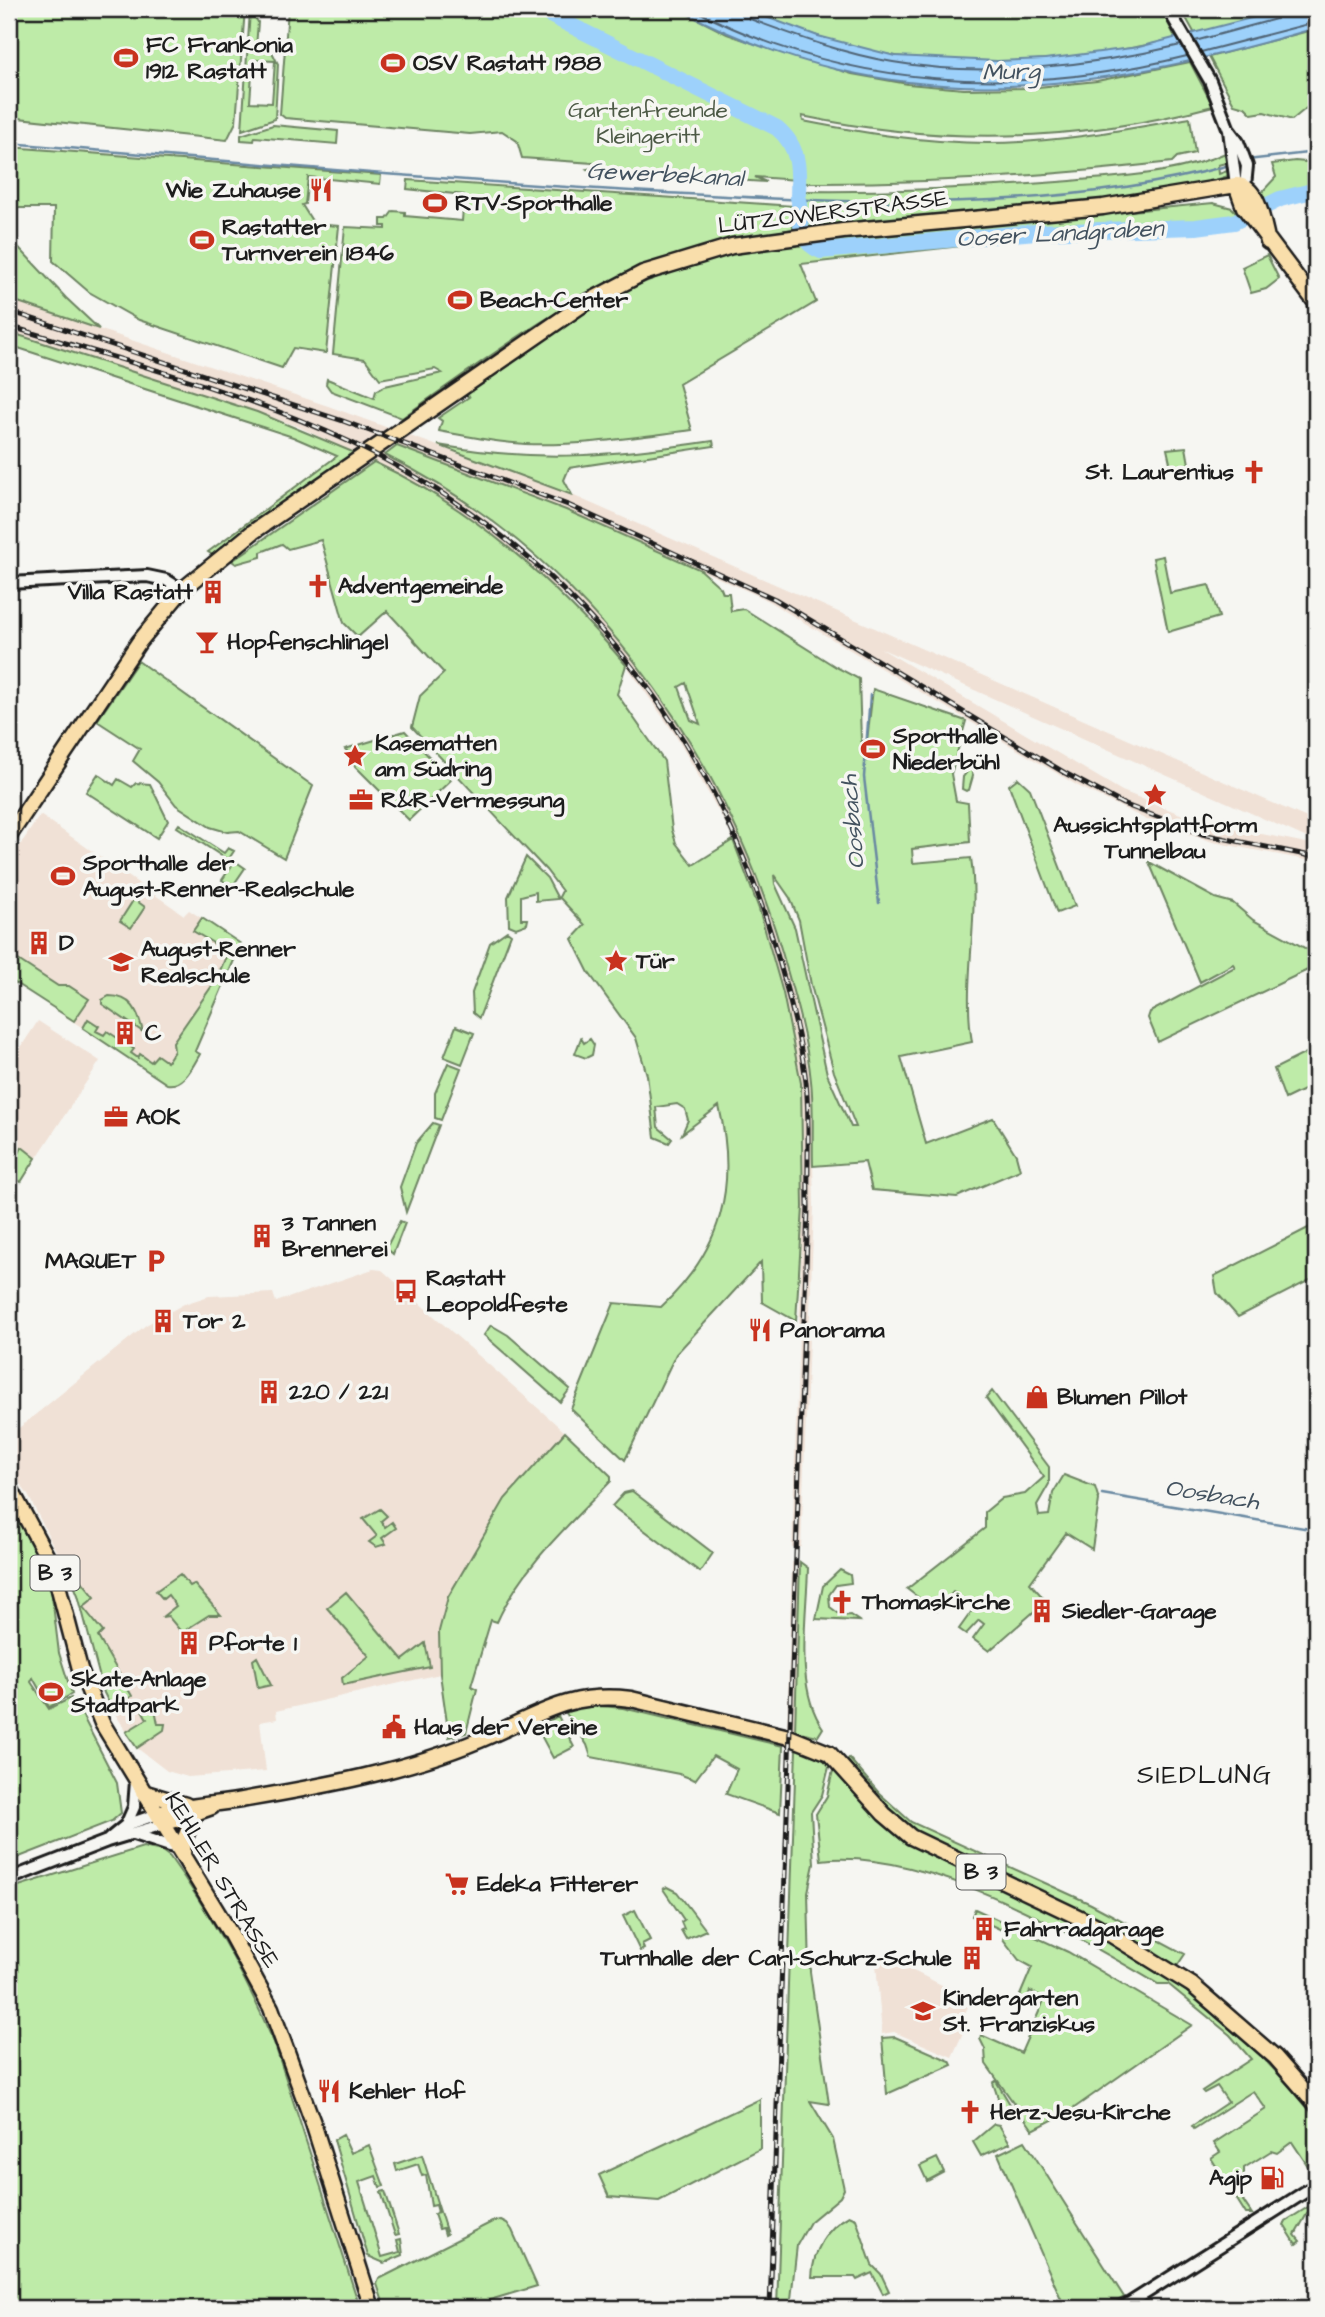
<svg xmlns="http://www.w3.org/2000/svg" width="1325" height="2317" font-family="'Architects Daughter',sans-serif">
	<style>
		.built { fill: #f0e1d6 }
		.green { fill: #beeba8; stroke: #6d8462; stroke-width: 2; fill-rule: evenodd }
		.water { fill: #9dd1fb; stroke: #6989a2; stroke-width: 2 }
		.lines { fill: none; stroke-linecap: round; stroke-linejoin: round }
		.shore { stroke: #506475; stroke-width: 2 }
		.stream { stroke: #6989a2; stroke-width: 2.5 }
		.river { stroke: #9dd1fb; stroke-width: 16 }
		.minor-casing { stroke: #1c1c1c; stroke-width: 16 }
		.major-casing { stroke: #1c1c1c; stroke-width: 19 }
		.minor { stroke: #f6f6f2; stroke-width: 10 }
		.major { stroke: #f9deab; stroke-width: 14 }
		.rail-casing { stroke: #1c1c1c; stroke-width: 5 }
		.rail { stroke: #f6f6f2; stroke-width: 2.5; stroke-dasharray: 8; stroke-linecap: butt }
		.labels { text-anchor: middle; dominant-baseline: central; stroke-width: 7; stroke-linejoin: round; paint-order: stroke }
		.shield { fill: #f6f6f2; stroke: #5d5d5c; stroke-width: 2 }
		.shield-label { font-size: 21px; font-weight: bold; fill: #1c1c1c }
		.poi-label { font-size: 23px; font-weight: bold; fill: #1c1c1c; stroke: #f6f6f2; text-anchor: start }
		.park-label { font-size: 23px; fill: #4d5a46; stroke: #f6f6f2 }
		.street-label { font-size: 23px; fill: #1c1c1c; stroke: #f6f6f2 }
		.water-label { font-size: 24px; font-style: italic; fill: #43525f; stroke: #f6f6f2 }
		.quarter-label { font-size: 26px; letter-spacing: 2px; fill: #1c1c1c; stroke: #f6f6f2 }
	</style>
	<rect width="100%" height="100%" fill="#f6f6f2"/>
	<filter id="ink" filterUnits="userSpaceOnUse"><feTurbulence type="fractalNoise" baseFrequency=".0143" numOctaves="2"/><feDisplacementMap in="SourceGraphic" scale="14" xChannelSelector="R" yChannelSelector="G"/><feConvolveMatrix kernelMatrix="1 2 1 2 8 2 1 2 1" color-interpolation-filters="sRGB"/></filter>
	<g filter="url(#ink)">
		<!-- built -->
		<path class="built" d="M 9,299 L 328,406 L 572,495 L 1316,822 L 1316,842 L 880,648 L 1122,791 L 1198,821 L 1316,845 L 1316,862 L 1213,842 L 1151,822 L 1078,786 L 763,598 L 566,510 L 375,439 L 366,445 L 407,465 L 470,505 L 584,602 L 633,659 L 680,725 L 735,822 L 754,864 L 793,990 L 811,1081 L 814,1206 L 801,1547 L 792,1547 L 803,1207 L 801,1083 L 783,993 L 744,867 L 727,826 L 674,733 L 626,665 L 577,607 L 514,552 L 433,492 L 297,426 L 9,332 Z
			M 40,815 L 184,915 L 189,910 L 241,944 L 195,1051 L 200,1054 L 181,1081 L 174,1085 L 167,1084 L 9,979 L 9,862 Z
			M 38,1021 L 100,1061 L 21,1182 L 9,1174 L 9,1065 Z
			M 373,1269 L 382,1270 L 565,1432 L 505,1499 L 439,1631 L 440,1674 L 276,1711 L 277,1719 L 260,1722 L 266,1771 L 188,1777 L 167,1771 L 137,1748 L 112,1709 L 104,1693 L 78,1595 L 28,1495 L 9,1469 L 9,1436 L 146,1325 L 184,1304 L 209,1296 L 273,1293 L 276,1302 Z
			M 792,1562 L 800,1562 L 795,1731 L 787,1729 Z
			M 875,1952 L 968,1998 L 970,2003 L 962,2019 L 966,2026 L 952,2057 L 894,2032 L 882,2034 Z"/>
		<!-- green -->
		<path class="green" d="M 9,9 L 245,9 L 236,122 L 227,140 L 9,117 Z
			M 288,9 L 534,9 L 775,130 L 790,145 L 797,180 L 755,177 L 766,182 L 590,171 L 587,169 L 593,168 L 593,163 L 522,158 L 517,141 L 502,131 L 470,134 L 285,118 L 280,114 Z
			M 546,9 L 678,9 L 727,34 L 773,50 L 852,74 L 908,84 L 964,89 L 1028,88 L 1097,81 L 1190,62 L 1213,106 C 1076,143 940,145 802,116 L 803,121 C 864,133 926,143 988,143 C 1056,143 1123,130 1190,118 L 1195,153 L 1177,157 L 1172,162 C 1048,176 927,184 803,183 C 800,154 796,139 772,121 Z
			M 744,9 L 1161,9 L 1176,39 C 1086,59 989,69 896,56 C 844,48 793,28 744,9 Z
			M 1181,9 L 1286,9 L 1195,34 Z
			M 250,11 L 258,22 L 256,47 L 270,48 L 278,64 L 275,119 L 242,130 ZM 253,60 L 275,61 L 272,103 L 250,102 Z
			M 1316,29 L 1316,100 L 1292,120 L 1264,112 L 1252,114 L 1245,107 L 1234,104 L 1209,57 Z
			M 273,125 L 338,131 L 337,144 L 255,137 L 254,141 L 241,140 L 241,135 Z
			M 9,147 L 381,175 L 380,184 L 308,177 L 305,204 L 302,205 L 314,224 L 339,226 L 326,353 L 293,348 L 282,368 L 139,320 L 89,292 L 53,261 L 54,208 L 9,208 Z
			M 1228,152 L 1229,162 L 1218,165 L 1219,174 L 1230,170 L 1228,176 L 1206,183 L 1115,199 L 808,227 L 804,191 C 893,192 982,188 1071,181 C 1124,176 1179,174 1228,152 Z
			M 1295,161 L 1316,163 L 1316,187 L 1289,192 L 1266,204 L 1262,192 L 1276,177 L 1272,164 Z
			M 408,180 L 793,206 L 793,229 C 751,237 708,243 668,258 C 571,294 485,359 402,418 L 331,391 L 326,384 L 327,379 L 374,398 L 376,391 L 385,386 L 442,373 L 435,369 L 380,379 L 365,359 L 333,354 L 345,227 L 386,229 L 386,226 L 381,226 L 381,219 L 387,219 L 393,211 L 405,212 L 405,216 L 462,221 L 464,195 L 407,189 Z
			M 1213,203 L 1232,208 L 1246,222 L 1211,231 L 1060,235 L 801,264 L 816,302 L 679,384 L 692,430 C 636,437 581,446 525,444 C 497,443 467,436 439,431 L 442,421 L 438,418 L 469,397 L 463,394 C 566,321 636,270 763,247 Z
			M 9,237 L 66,298 L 99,329 L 9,299 Z
			M 1267,255 L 1279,279 L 1266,289 L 1251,293 L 1242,267 Z
			M 9,332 L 257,412 L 355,453 L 248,528 L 214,556 L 208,552 L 337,456 L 293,437 L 9,345 Z
			M 713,441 L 714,446 L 569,468 L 564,480 L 572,495 L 438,445 C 540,463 612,456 713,441 Z
			M 397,446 L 566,510 L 701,570 L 721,588 L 723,593 L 729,593 L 731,611 L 744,609 L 836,667 L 859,679 L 861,741 L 867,741 L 873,689 L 966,721 L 951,774 L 956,801 L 968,803 L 970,842 L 912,849 L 913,863 L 971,858 C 980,920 962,981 972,1042 L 901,1057 L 926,1144 L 993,1118 L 1016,1155 L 1020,1170 L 957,1197 L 872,1190 L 865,1162 L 813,1166 C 812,1138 814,1109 811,1081 C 807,1038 794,994 782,952 C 721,743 583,553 385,455 ZM 686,683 L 700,724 L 691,720 L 679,687 ZM 774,875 L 790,898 L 799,920 L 811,985 L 834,1072 L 856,1127 L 851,1127 L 827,1074 L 795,928 L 775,884 Z
			M 1186,447 L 1189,464 L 1171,467 L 1167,449 Z
			M 374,462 C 474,508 555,582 626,665 L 617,694 L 664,761 L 672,830 L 676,843 L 693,865 L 733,840 L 759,909 L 783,993 L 801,1083 L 803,1207 L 796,1321 L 762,1302 L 761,1262 L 676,1354 L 625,1460 L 571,1409 L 614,1303 L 661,1307 C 722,1250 738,1187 719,1106 L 682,1134 L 688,1120 L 685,1109 L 677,1104 L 656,1107 L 658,1127 L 672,1139 L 669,1143 L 655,1137 L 647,1075 L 636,1038 L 589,973 L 572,939 L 585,925 L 559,897 L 562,891 L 546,870 L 412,727 L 420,696 L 444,673 L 387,611 L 358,637 L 344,623 L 321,540 L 288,549 L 282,544 L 261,552 L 261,557 L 236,564 L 232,561 Z
			M 1163,556 L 1170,593 L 1209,585 L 1219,617 L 1168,632 L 1153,558 Z
			M 138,661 L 313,786 L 284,858 L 239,831 L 227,832 L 210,827 L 176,805 L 158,782 L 133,761 L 140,749 L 97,721 Z
			M 405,731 L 451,780 L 409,820 L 353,764 L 356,761 L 345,749 Z
			M 971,767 L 973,776 L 969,790 L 966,791 L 962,789 L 963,777 Z
			M 98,774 L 114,785 L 118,779 L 132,787 L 136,783 L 150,784 L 168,821 L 157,838 L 86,792 Z
			M 1018,778 L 1030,789 L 1075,906 L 1057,913 L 1009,785 Z
			M 179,824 L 224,853 L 228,848 L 234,851 L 228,860 L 177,827 Z
			M 526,857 L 547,878 L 558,899 L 536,901 L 536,892 L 521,896 L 521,919 L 528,919 L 527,924 L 516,928 L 509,925 L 508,897 Z
			M 235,861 L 245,868 L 232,887 L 222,880 Z
			M 1149,862 L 1215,898 L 1233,903 L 1253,920 L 1316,954 L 1316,966 L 1158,1042 L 1148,1018 L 1150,1012 L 1235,967 L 1233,964 L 1200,982 Z
			M 134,899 L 145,907 L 131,928 L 120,921 Z
			M 202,918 L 241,944 L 195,1051 L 200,1054 C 193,1066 184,1087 167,1084 L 83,1028 L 88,1019 L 99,1026 L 96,1031 L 104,1035 L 107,1031 L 134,1049 L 131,1053 L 138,1058 L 140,1054 L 151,1062 L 157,1055 L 167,1062 L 174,1051 L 173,1042 L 216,980 L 228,952 L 193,931 Z
			M 507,931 L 511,934 L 479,1018 L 473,1013 L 472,993 L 490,943 Z
			M 9,954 L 58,986 L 69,986 L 89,999 L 74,1021 L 9,979 Z
			M 109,996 C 132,996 138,1011 143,1032 L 102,1004 L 102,1000 Z
			M 456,1026 L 474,1033 L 462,1064 L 444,1057 Z
			M 581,1038 L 584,1043 L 590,1039 L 594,1045 L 592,1055 L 586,1058 L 575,1054 Z
			M 1316,1048 L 1316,1084 L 1285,1099 L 1274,1069 Z
			M 448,1063 L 461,1068 L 441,1120 L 435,1118 L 435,1093 Z
			M 433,1123 L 439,1125 L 406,1212 L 400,1187 L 416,1143 Z
			M 22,1147 L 36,1158 L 21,1182 L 9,1174 L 9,1163 L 17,1158 Z
			M 400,1221 L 405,1223 L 393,1254 L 386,1248 Z
			M 1316,1224 L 1316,1277 L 1238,1317 L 1217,1293 L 1214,1276 Z
			M 491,1325 L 508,1335 L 570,1389 L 560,1402 L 484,1335 Z
			M 992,1391 L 1049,1467 L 1049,1484 L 1037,1505 L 1039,1516 L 1049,1515 L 1053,1493 L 1064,1475 L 1095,1487 L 1099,1500 L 1092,1549 L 1066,1533 L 1030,1583 L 1046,1601 L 989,1651 L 973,1639 L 984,1624 L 979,1620 L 966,1634 L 959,1629 L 974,1608 L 953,1592 L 936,1611 L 907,1589 L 985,1528 L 985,1512 L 1002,1498 L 1025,1494 L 1044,1477 L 986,1398 Z
			M 565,1432 L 611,1476 L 611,1481 C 569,1525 522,1566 497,1622 L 491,1620 L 471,1686 L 477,1689 L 466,1733 L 449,1737 L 440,1674 L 439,1631 L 448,1597 L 505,1499 Z
			M 632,1491 L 713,1553 L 700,1572 L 612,1506 L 624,1493 Z
			M 9,1497 L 50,1580 L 59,1653 L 72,1694 L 49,1707 L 33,1678 L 31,1682 L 49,1709 L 71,1698 L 77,1705 L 117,1783 L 121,1813 L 112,1821 L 9,1861 Z
			M 380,1509 L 387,1516 L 381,1521 L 385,1527 L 392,1522 L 396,1528 L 382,1538 L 386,1544 L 376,1547 L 369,1542 L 377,1536 L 363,1519 Z
			M 63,1558 L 95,1597 L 83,1607 L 103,1632 L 98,1637 L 132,1696 L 112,1709 L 104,1693 L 78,1595 Z
			M 800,1562 L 808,1568 C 807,1615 794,1688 823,1728 L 818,1736 L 795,1731 Z
			M 840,1570 L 850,1575 L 851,1583 L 836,1585 L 829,1595 L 830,1607 L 842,1616 L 850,1615 L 859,1621 L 816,1619 L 823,1586 Z
			M 180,1574 L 190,1586 L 194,1584 L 221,1615 L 209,1615 L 187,1629 L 190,1635 L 187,1639 L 168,1616 L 162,1617 L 176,1606 L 168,1595 L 163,1599 L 156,1591 Z
			M 346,1592 L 403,1660 L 425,1643 L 430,1667 L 343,1685 L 342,1678 L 369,1656 L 327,1608 Z
			M 257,1657 L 271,1685 L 258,1688 L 253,1660 Z
			M 154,1704 L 158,1724 L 165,1724 L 164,1730 L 137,1748 L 126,1732 L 147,1719 L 141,1708 Z
			M 590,1705 L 623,1708 L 783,1746 L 780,1813 L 726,1794 L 737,1769 L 713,1756 L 695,1780 L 679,1774 L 591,1757 L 587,1745 L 564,1710 Z
			M 558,1716 L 574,1747 L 553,1758 L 537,1728 Z
			M 796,1749 L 812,1752 L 830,1763 L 822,1795 L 811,1812 L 814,1864 L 808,1892 L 810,1972 L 829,2104 L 810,2101 L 833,2139 L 844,2189 L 840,2197 L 810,2222 L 797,2245 L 790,2308 L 777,2308 Z
			M 849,1758 L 879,1793 L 911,1822 L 1091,1904 L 1185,1954 L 1177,1966 L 1087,1913 L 925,1838 L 891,1811 L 847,1760 Z
			M 834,1766 L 882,1822 L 905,1842 C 957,1872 1015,1891 1069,1919 C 1166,1968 1250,2033 1316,2119 L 1316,2171 L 1312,2172 L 1292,2142 L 1277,2153 L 1271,2151 L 1244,2168 L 1244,2174 L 1231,2183 L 1252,2214 L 1246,2214 L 1211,2158 L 1220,2152 L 1214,2143 L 1266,2109 L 1253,2091 L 1194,2129 L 1192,2126 L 1228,2102 L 1217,2086 L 1204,2093 L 1202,2091 L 1251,2059 L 1230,2035 L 1168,1984 L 1158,1984 C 1069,1932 927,1848 821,1860 L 816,1814 L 827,1796 Z
			M 143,1847 L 162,1851 L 170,1857 C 212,1916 247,1979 275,2045 L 360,2308 L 9,2308 L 9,1889 Z
			M 667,1887 L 677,1892 L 706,1930 L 686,1939 L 681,1930 L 684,1929 L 681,1922 L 684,1920 L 663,1889 Z
			M 975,1909 L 1068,1952 L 1192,2025 L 1070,2111 L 1033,2130 L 986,2064 L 985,2049 L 980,2039 L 981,2035 L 1021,2053 L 1045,1998 L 1030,1991 L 1025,2003 L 1018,2000 L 1032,1967 L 1019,1960 L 1003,1939 L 1006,1932 L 972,1916 Z
			M 635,1910 L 650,1940 L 642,1944 L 644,1949 L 640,1951 L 623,1916 Z
			M 895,2037 L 950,2061 L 952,2065 L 887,2094 L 882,2038 Z
			M 996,2081 L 1016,2114 L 998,2115 L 999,2101 L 993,2083 Z
			M 760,2099 L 760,2149 L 659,2201 L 609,2197 L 599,2175 Z
			M 994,2124 L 999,2125 L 1010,2143 L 981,2156 L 973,2142 Z
			M 343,2135 L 351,2153 L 369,2145 L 384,2186 L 380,2187 L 376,2176 L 359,2182 L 382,2257 L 400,2252 L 397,2240 L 401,2239 L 403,2255 L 384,2263 L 368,2256 L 334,2140 Z
			M 1025,2141 L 1124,2297 L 1106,2308 L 1065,2308 L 998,2154 Z
			M 422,2155 L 447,2234 L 445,2235 L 443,2228 L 439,2229 L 434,2214 L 438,2212 L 436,2205 L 431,2206 L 426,2175 L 422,2176 L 418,2164 L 397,2171 L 395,2164 Z
			M 937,2158 L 944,2172 L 927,2181 L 920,2166 Z
			M 385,2191 L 399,2234 L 395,2235 L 381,2192 Z
			M 1316,2202 L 1316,2208 L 1312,2205 L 1295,2235 L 1300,2241 L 1296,2244 L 1284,2225 L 1286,2221 Z
			M 849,2216 L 856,2219 L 872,2265 L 881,2274 L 889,2291 L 883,2294 L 872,2273 L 857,2280 L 855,2277 L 812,2277 C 813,2251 826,2228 849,2216 Z
			M 501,2220 L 507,2223 L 512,2230 L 537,2286 L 463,2308 L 385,2308 L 377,2284 L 379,2279 L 494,2221 Z"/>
		<!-- water -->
		<path class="water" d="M 678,9 L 744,9 L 818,36 L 895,56 L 997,61 L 1045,59 L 1139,47 L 1286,9 L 1316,9 L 1316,28 C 1089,94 896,124 678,9 Z"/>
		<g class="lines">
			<!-- shore -->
			<path class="shore" d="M 693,9 C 846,90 1022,97 1187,56
				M 745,9 L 750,19 C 796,36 844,54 893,62 C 983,78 1092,66 1181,45
				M 1195,41 L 1276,19 L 1281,9
				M 1201,52 L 1316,22"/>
			<!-- stream -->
			<path class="stream" d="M 9,143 C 228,161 447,181 667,193 C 854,203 1048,215 1230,165
				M 1247,160 L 1316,152
				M 812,248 L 813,250
				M 870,695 L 864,777 L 879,903
				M 1102,1494 L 1316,1530"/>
			<!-- river -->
			<path class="river" d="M 538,9 L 777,128 C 800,147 799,170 798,198
				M 799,203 C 801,224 798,242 821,251 L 1036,232 L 1196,227 L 1234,222 L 1280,199 L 1316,190"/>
			<!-- minor casing -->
			<g class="minor-casing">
				<path id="minor" d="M 1168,9 L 1210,81 L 1229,130 L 1238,142 L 1247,166 L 1245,186
					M 1229,130 L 1236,185
					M 9,583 L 147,576 L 166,580 L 182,590
					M 126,1825 L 134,1807 L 136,1781
					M 133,1834 L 179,1849
					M 109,1839 L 126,1825 L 158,1814
					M 9,1879 L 107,1841 L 164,1824
					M 1122,2308 L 1316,2185"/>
			</g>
			<!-- major casing -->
			<g class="major-casing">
				<path id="major" d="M 1236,185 L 1244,207 L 1316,303
					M 9,836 L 139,642 L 182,590 L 253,532 L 582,305 L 643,273 L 732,246 L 843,231 L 1103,207 L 1236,185 C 1259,185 1263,224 1268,242
					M 9,1486 L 54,1570 L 80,1669 L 102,1723 L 230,1933 L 271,2008 L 313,2123 L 372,2308
					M 143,1792 L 186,1805
					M 158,1814 C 187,1805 216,1805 247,1799 C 324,1786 406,1771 480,1740 C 536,1717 566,1691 631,1699 L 789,1737 L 829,1753 L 884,1814 L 911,1837 L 1097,1926 L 1192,1985 L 1275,2057 L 1316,2104
					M 164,1824 L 212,1807
					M 183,1855 L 184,1840 L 194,1816"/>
			</g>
			<!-- minor -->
			<use href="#minor" class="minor"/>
			<!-- major -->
			<use href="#major" class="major"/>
			<!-- rail casing -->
			<g class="rail-casing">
				<path id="rail" d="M 9,311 L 343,421 L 568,505 L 775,599 L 1065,773 L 1123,804 L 1202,834 L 1316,857
					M 9,326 C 123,361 242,391 350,442 C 563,543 713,728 777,954 C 789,995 801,1039 806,1082 C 810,1123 807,1166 808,1207 L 770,2308"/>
			</g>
			<!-- rail -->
			<use href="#rail" class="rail"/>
		</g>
	</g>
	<!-- icons -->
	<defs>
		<g id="stadium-bare" transform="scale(1.89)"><path d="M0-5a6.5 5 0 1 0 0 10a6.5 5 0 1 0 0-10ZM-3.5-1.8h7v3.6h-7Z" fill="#c8321e" stroke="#f6f6f2" stroke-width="2.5" paint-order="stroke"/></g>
		<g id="restaurant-bare" transform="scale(1.89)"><path d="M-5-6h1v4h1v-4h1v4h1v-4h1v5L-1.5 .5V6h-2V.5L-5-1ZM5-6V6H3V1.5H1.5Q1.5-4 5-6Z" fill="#c8321e" stroke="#f6f6f2" stroke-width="2.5" paint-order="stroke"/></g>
		<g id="church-bare" transform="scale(1.89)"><path d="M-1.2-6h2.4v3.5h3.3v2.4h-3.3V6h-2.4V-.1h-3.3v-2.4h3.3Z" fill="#c8321e" stroke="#f6f6f2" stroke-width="2.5" paint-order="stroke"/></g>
		<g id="building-bare" transform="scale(1.89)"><path d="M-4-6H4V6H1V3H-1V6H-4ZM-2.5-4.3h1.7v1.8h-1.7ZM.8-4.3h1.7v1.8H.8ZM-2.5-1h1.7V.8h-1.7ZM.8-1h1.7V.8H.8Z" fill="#c8321e" stroke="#f6f6f2" stroke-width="2.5" paint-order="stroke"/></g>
		<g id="bar-bare" transform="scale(1.89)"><path d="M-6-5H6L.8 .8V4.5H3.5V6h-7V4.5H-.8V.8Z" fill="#c8321e" stroke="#f6f6f2" stroke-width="2.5" paint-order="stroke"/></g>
		<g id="sight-bare" transform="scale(1.89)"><path d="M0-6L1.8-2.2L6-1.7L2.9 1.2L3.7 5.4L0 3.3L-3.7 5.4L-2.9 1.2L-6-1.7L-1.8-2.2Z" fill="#c8321e" stroke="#f6f6f2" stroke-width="2.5" paint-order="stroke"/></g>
		<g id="office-bare" transform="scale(1.89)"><path d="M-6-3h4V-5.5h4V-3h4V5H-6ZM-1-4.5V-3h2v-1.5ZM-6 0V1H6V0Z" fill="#c8321e" stroke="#f6f6f2" stroke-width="2.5" paint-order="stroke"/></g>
		<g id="school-bare" transform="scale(1.89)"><path d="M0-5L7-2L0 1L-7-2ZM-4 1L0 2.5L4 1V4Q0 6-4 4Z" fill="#c8321e" stroke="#f6f6f2" stroke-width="2.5" paint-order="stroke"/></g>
		<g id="parking-bare" transform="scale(1.89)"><path d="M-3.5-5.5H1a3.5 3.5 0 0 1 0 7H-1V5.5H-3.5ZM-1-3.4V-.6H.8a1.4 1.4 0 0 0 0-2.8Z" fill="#c8321e" stroke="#f6f6f2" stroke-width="2.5" paint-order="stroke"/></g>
		<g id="bus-bare" transform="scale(1.89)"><path d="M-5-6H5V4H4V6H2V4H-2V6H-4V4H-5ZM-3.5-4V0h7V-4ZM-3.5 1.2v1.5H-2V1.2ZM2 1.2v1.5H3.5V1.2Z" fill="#c8321e" stroke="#f6f6f2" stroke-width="2.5" paint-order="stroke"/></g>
		<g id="shop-bare" transform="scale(1.89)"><path d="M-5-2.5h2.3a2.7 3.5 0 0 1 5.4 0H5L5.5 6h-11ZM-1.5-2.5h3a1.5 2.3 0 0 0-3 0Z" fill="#c8321e" stroke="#f6f6f2" stroke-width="2.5" paint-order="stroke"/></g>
		<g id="civic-bare" transform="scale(1.89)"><path d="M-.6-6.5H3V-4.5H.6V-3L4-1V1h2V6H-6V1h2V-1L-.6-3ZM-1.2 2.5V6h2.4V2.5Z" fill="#c8321e" stroke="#f6f6f2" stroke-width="2.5" paint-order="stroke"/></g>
		<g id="supermarket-bare" transform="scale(1.89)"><path d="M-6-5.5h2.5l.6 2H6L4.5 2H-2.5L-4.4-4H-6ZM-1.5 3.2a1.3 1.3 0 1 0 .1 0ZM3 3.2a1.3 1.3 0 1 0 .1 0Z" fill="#c8321e" stroke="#f6f6f2" stroke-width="2.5" paint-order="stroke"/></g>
		<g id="fuel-bare" transform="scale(1.89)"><path d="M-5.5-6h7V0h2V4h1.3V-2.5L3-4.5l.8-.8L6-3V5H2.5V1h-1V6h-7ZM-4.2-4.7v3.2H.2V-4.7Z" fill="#c8321e" stroke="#f6f6f2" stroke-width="2.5" paint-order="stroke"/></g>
	</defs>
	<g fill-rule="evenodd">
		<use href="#stadium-bare" x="126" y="58"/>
		<use href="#stadium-bare" x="393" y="63"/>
		<use href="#restaurant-bare" x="321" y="190"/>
		<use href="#stadium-bare" x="435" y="203"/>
		<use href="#stadium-bare" x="202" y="240"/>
		<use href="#stadium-bare" x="460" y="300"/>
		<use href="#church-bare" x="1254" y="472"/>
		<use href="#church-bare" x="318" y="586"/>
		<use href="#building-bare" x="213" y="592"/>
		<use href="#bar-bare" x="207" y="642"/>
		<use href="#stadium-bare" x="873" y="749"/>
		<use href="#sight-bare" x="355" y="756"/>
		<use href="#sight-bare" x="1155" y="795"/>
		<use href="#office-bare" x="361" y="800"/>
		<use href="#stadium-bare" x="63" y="876"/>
		<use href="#building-bare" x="39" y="943"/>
		<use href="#sight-bare" x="616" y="961"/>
		<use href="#school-bare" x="121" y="962"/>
		<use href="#building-bare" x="125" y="1033"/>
		<use href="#office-bare" x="116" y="1117"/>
		<use href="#building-bare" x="262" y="1236"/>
		<use href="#parking-bare" x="156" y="1261"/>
		<use href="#bus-bare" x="406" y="1291"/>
		<use href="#building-bare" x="163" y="1321"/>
		<use href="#restaurant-bare" x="760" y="1330"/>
		<use href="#building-bare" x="269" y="1392"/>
		<use href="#shop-bare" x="1037" y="1397"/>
		<use href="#church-bare" x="842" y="1602"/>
		<use href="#building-bare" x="1042" y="1611"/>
		<use href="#building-bare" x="189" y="1643"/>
		<use href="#stadium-bare" x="51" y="1692"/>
		<use href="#civic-bare" x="394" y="1727"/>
		<use href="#supermarket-bare" x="457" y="1884"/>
		<use href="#building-bare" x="984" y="1929"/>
		<use href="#building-bare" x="972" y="1958"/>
		<use href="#school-bare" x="923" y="2011"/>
		<use href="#restaurant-bare" x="329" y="2091"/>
		<use href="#church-bare" x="970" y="2112"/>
		<use href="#fuel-bare" x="1272" y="2178"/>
	</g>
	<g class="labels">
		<!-- shield labels -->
		<g class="shield">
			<rect x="30.5" y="1555.5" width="49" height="35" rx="5"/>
			<rect x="956.5" y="1854.5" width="49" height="35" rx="5"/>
		</g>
		<g class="shield-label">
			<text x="55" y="1573">B 3</text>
			<text x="981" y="1872">B 3</text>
		</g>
		<!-- poi labels -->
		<g class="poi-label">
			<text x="146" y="45">FC Frankonia<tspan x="146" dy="26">1912 Rastatt</tspan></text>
			<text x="413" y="63">OSV Rastatt 1988</text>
			<text x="301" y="190" text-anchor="end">Wie Zuhause</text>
			<text x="455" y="203">RTV-Sporthalle</text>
			<text x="222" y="227">Rastatter<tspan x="222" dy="26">Turnverein 1846</tspan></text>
			<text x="480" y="300">Beach-Center</text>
			<text x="1234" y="472" text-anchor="end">St. Laurentius</text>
			<text x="338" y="586">Adventgemeinde</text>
			<text x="193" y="592" text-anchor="end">Villa Rastatt</text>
			<text x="227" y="642">Hopfenschlingel</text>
			<text x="893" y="736">Sporthalle<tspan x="893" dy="26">Niederbühl</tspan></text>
			<text x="375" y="743">Kasematten<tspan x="375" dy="26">am Südring</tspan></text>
			<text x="381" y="800">R&amp;R-Vermessung</text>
			<text x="1155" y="825" text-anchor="middle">Aussichtsplattform<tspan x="1155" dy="26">Tunnelbau</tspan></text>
			<text x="83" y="863">Sporthalle der<tspan x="83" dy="26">August-Renner-Realschule</tspan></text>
			<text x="59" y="943">D</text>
			<text x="141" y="949">August-Renner<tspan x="141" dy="26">Realschule</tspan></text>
			<text x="636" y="961">Tür</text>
			<text x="145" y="1033">C</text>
			<text x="136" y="1117">AOK</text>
			<text x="282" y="1223">3 Tannen<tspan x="282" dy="26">Brennerei</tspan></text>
			<text x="136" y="1261" text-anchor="end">MAQUET</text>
			<text x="426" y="1278">Rastatt<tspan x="426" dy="26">Leopoldfeste</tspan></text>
			<text x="183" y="1321">Tor 2</text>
			<text x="780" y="1330">Panorama</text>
			<text x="289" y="1392">220 / 221</text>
			<text x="1057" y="1397">Blumen Pillot</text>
			<text x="862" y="1602">Thomaskirche</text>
			<text x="1062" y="1611">Siedler-Garage</text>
			<text x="209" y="1643">Pforte 1</text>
			<text x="71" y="1679">Skate-Anlage<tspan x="71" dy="26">Stadtpark</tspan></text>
			<text x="414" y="1727">Haus der Vereine</text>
			<text x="477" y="1884">Edeka Fitterer</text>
			<text x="1004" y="1929">Fahrradgarage</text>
			<text x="952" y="1958" text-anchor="end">Turnhalle der Carl-Schurz-Schule</text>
			<text x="943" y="1998">Kindergarten<tspan x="943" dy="26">St. Franziskus</tspan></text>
			<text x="349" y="2091">Kehler Hof</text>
			<text x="990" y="2112">Herz-Jesu-Kirche</text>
			<text x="1252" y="2178" text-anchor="end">Agip</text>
		</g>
		<!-- park labels -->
		<g class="park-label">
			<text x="648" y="110">Gartenfreunde<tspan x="648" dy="26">Kleingeritt</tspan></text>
		</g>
		<!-- street labels -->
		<g class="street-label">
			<text transform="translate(833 212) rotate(-7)">LÜTZOWERSTRASSE</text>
			<text transform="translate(222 1880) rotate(59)">KEHLER STRASSE</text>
		</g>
		<!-- water labels -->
		<g class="water-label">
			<text transform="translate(1011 72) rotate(-2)">Murg</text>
			<text transform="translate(665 175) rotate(3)">Gewerbekanal</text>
			<text transform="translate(1060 234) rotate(-3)">Ooser Landgraben</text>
			<text transform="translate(853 822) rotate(-95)">Oosbach</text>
			<text transform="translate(1212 1495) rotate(9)">Oosbach</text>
		</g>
		<!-- quarter labels -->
		<g class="quarter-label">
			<text x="1205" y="1775">SIEDLUNG</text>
		</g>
	</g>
	<!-- margin -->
	<rect width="1325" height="2317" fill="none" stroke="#f6f6f2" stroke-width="35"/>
	<rect x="18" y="18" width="1290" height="2282" fill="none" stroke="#1c1c1c" stroke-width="2.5" filter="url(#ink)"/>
</svg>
